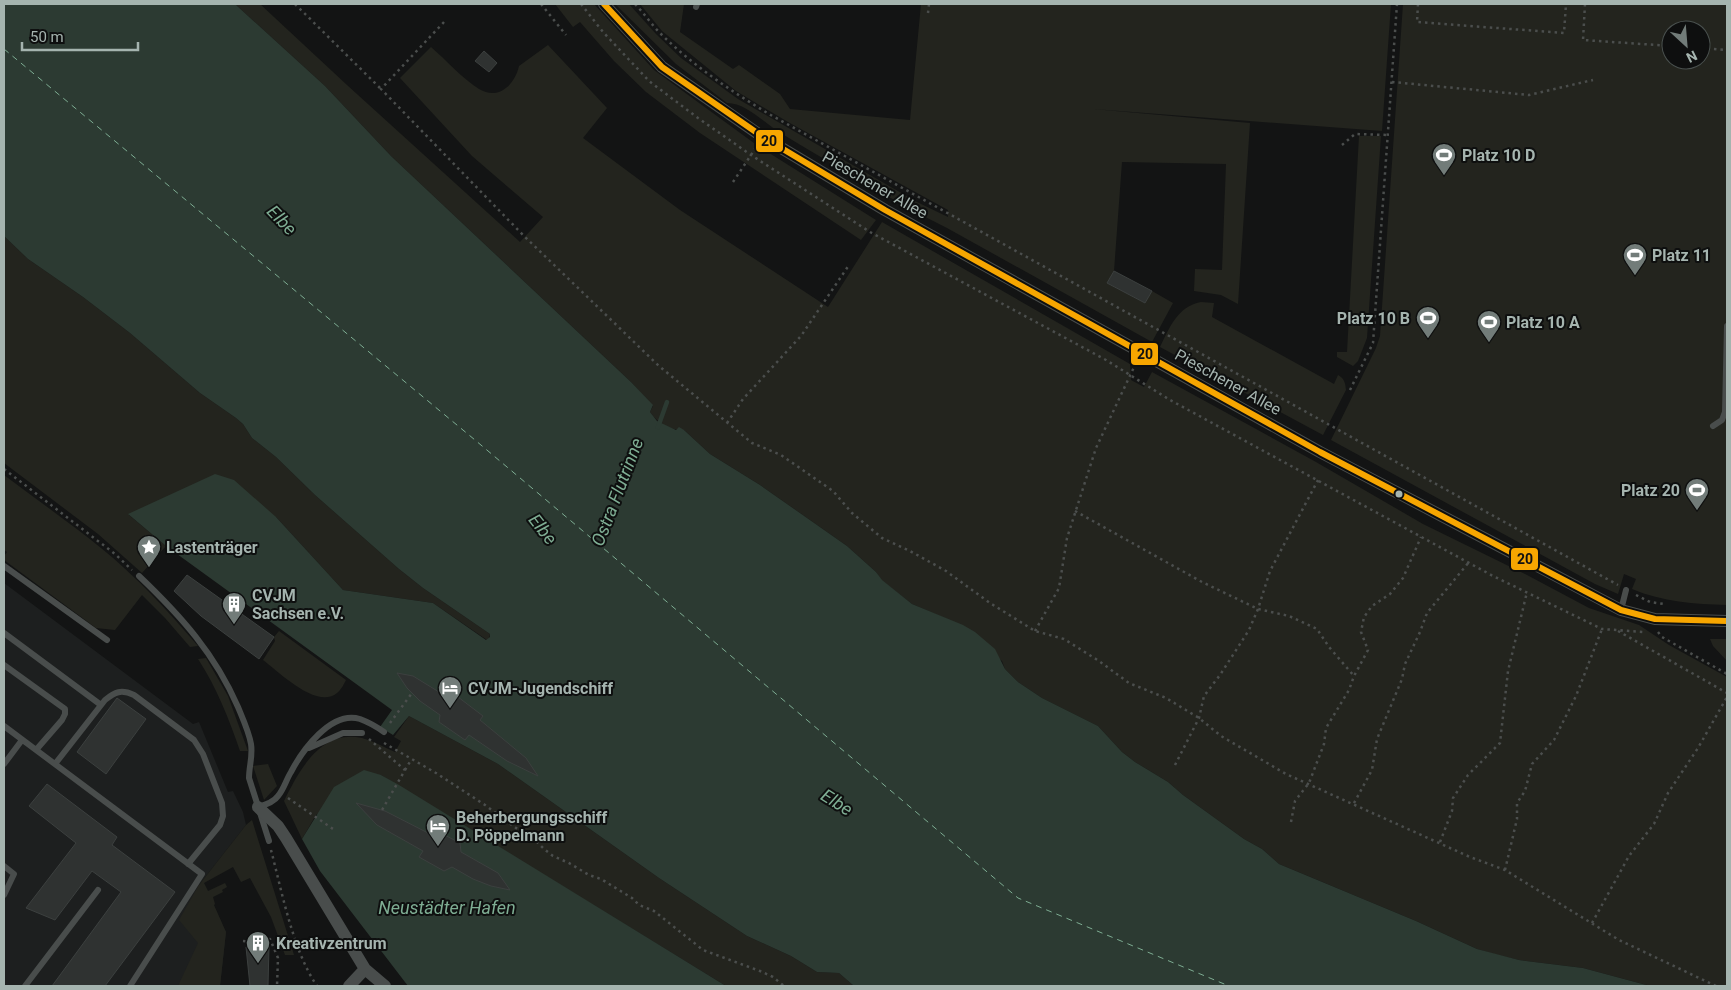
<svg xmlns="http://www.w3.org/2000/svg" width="1731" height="990" font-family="Roboto,sans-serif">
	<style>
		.built { fill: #1d1f1f }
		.green { fill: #23241e; fill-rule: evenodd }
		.water { fill: #2c3a32 }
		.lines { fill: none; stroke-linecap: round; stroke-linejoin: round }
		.stream { stroke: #2c3a32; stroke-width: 4.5 }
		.ferry { stroke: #7ead93; stroke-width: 1; stroke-dasharray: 6 5; stroke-linecap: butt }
		.building { fill: #2f3231; stroke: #3c403f }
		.path { stroke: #4b4e4d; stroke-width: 2.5; stroke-dasharray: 2.5 4; stroke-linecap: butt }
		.lane { stroke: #494d4c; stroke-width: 6 }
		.street { stroke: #494d4c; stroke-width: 12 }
		.bus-1-casing { stroke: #0e0f0f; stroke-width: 10 }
		.bus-1 { stroke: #f7a600; stroke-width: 6 }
		.bus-dot { fill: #a5b4af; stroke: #0e0f0f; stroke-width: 2 }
		.labels { text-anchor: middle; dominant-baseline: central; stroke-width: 4; stroke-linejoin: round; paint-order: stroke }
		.poi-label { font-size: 16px; font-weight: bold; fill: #a5b4af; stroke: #0e0f0f; text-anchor: start }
		.street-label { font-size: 16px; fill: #a5b4af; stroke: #0e0f0f }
		.water-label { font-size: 18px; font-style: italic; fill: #7ead93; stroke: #0e0f0f }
		.line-badge { stroke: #0e0f0f; stroke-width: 2 }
		.pale-badge-label { font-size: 14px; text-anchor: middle; font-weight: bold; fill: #111 }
	</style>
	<rect width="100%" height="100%" fill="#131414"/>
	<!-- built -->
	<path class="built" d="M 4,583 L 193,724 L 199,722 L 228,792 L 233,791 L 243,812 L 246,825 L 199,885 L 226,932 L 220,986 L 4,986 Z"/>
	<!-- green -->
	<path class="green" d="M 235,4 L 260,4 L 347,85 L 520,242 L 543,217 L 472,156 L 400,78 L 431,47 C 445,59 464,80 479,89 C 499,101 515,84 519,66 L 548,45 L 607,108 L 583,138 L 680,210 L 828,307 L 882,222 L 1130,364 L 1131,380 L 1144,387 L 1152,372 L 1316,462 L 1423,524 L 1527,575 L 1589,608 L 1639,625 L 1669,645 L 1727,677 L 1727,986 L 1650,986 L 1583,968 L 1519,960 L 1494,954 L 1477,949 L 1416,921 L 1279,864 L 1262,849 L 1244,839 L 1183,795 L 1168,782 L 1135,762 L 1122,752 L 1098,726 L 1042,698 L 1018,682 L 1005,669 L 1002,661 L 947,619 L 912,604 L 881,580 L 876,572 L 847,546 L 760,485 L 710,454 L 684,430 C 672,431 657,423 650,412 L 653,406 L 631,382 L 391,156 L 325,86 Z
		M 555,4 L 594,4 L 654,70 L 758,146 L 876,220 L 861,240 L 700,133 L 646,92 L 614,61 L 580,22 L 573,27 Z
		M 615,4 L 629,4 L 656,34 L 681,58 L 738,99 L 917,202 L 948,217 L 948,210 L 788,122 L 736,91 L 662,31 L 640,4 L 684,4 L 680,32 L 733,69 L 739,65 L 780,94 L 790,109 L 910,120 L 921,4 L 1391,4 L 1382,131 L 1093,109 L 1250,123 L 1238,304 L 1221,295 L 1194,291 L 1195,269 L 1222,270 L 1226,164 L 1122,162 L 1114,271 L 1107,283 L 1145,303 L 1152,291 L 1173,303 L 1152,342 L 947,228 C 889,199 834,165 779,132 C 763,122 746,103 727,103 L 676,64 Z
		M 1403,4 L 1727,4 L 1727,605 C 1694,604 1663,602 1632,589 L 1636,579 L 1624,574 L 1618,594 L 1595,584 L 1331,440 L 1376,348 L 1380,336 ZM 1671,30 L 1701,30 L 1701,60 L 1671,60 Z
		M 1359,136 L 1381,136 L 1367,338 L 1358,361 L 1353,366 L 1337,357 L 1337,352 L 1347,352 Z
		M 4,236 L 28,259 L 83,297 L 130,333 L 200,393 L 236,418 L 243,424 L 252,438 L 276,457 L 315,495 L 399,569 L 423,588 L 490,634 L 489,639 L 487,640 L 433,603 L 343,590 L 276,517 L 129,515 L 166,546 L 142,573 L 98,534 L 4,463 Z
		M 1201,302 L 1214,303 L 1212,317 L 1334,384 L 1338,375 C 1345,379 1345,383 1346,390 L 1323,435 L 1160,347 C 1170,327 1177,307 1201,302 Z
		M 4,475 C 36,499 70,523 101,548 C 137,577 168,611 198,646 L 190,647 L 165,618 L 142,595 L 115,630 L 96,628 L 4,560 L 4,556 L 7,552 L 4,550 Z
		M 279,631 L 346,680 C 344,684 341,690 337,693 C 317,710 279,672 263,660 L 275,641 L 274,637 Z
		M 1710,639 L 1727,639 L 1727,661 L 1713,646 Z
		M 206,658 L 228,696 L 248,751 L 240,751 C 229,719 217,688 198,659 Z
		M 409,716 L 498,764 L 659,878 L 747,936 L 791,956 L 817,972 L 839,973 L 854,986 L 726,986 L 381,775 L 316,815 L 302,839 L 284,801 C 299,771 320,729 362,738 C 373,741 384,747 395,752 L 401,741 L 394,737 Z
		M 268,764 L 277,786 L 264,800 L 253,766 Z
		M 252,820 L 294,955 L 285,955 L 271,917 L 250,878 L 241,882 L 233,867 L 204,883 L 208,891 L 225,883 L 227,887 L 222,890 L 223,892 L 213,897 L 215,904 L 214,905 L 226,932 L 220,986 L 178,986 L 198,943 L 179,920 L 199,885 L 246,825 Z"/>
	<!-- water -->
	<path class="water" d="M 4,4 L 235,4 L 325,86 L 391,156 L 631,382 L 653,405 L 650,412 L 657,421 L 676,430 L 679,427 L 684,430 L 710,454 L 760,485 L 847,546 L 876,572 L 882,580 L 912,604 L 963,625 L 975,632 L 995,649 L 1005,669 L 1018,682 L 1042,698 L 1098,726 L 1122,752 L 1135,762 L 1168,782 L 1183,795 L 1244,839 L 1262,849 L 1279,864 L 1416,921 L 1477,949 L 1519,960 L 1583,968 L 1650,986 L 854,986 L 839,973 L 817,972 L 791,956 L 747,936 L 659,878 L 498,764 L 409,716 L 393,735 L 380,727 L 392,710 L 166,546 L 128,514 L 215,474 L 234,480 L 276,517 L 343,590 L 433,603 L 486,640 L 490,637 L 490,634 L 423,588 L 399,569 L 315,495 L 276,457 L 252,438 L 243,424 L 236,418 L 200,393 L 130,333 L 83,297 L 28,259 L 4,236 Z
		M 364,770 L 381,775 L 399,785 L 726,986 L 408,986 L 320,871 L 302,839 L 334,787 Z"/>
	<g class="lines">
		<!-- stream -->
		<path class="stream" d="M 658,427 L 667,402"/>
		<!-- ferry -->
		<path class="ferry" d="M 4,49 L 475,440 L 1018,898 L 1229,986"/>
	</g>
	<!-- building -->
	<path class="building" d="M 484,51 L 497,63 L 489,72 L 475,61 Z
		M 1114,271 L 1152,291 L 1145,303 L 1107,283 Z
		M 187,575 L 274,637 L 259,659 L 201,616 L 174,591 Z
		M 397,673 L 413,676 L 452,700 L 458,697 L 483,716 L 480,720 L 526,758 L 538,776 L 507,761 L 469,735 L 465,740 L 439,722 L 440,715 L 420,701 L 407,688 Z
		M 117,698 L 146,719 L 106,774 L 77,752 Z
		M 47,784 L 117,837 L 112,845 L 175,892 L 105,986 L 52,986 L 121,892 L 92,871 L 55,920 L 26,908 L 76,843 L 29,806 Z
		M 356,803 L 385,811 L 430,834 L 433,829 L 460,843 L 461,852 L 498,873 L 510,890 L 491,886 L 473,879 L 452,867 L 444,871 L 419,857 L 423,851 L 377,825 Z
		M 269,946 L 268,986 L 250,986 L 246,947 Z"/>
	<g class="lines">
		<!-- path -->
		<path class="path" d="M 295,4 L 381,89
			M 541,4 L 566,35
			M 581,4 L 603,32 L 649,81 L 698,118 L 751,155 L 870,232 L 1106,360 L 1170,400 L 1493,576 L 1602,629 L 1644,632
			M 635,4 C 644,13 651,24 660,33 C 692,65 731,91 769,114 L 1618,585
			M 1418,4 L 1417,22 L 1564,33 L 1566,4
			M 1585,4 L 1583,40 L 1671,46
			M 928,13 L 929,4
			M 444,22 L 381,89 L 524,236 L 659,366 L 752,443 L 781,455 L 833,491 L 852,513 L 882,538 L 910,551 L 946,571 L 990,603 L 1035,631 L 1064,639 L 1099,661 L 1129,683 L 1166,698 L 1199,718 L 1221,736 L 1286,774 L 1470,857 L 1505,870 L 1619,940 L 1716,986
			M 1701,48 L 1727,50
			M 1392,82 L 1529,95 L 1593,80
			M 1342,145 L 1355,134 L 1388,135
			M 733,182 L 755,149
			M 1350,390 L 1373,343 L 1397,4
			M 727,423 L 743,399 L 801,336 L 849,265
			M 4,469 L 115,554 L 132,570
			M 1075,511 L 1202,582 L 1258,609 L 1289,616 L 1317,629 L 1329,647 L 1354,676
			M 1636,595 L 1650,602 L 1664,604
			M 1035,631 L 1059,588 L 1067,538 L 1096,448 L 1135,365
			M 1618,631 L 1727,693
			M 1658,632 L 1662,637 L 1727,674
			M 390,723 L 412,693
			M 369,739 L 405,770 L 382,810
			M 384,743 L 436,773 L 485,805 L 520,831 L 532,837 L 544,849 L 553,856 L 569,863 L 589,875 L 601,879 L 632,898 L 639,905 L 654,911 L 703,950 L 760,971 L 773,977 L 784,986
			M 1175,765 L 1199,718 L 1204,696 L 1220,675 L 1249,630 L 1258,609 L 1270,571 L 1318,480
			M 405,770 L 411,760
			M 288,798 L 336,831
			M 1354,803 L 1372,770 L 1377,739 L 1402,679 L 1405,664 L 1420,632 L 1427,613 L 1469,562
			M 1291,822 L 1295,801 L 1309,783 L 1324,744 L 1326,728 L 1349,690 L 1354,676 L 1368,650 L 1361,632 L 1364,617 L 1372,606 L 1390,594 L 1403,578 L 1421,537
			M 1440,842 L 1452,811 L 1453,798 L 1468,775 L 1500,743 L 1508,671 L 1527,592
			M 271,850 C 282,892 293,951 317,986
			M 1505,870 L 1517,819 L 1517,803 L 1525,791 L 1532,764 L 1554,740 L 1576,696 L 1602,629
			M 1592,923 L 1629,856 L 1654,824 L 1668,793 L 1698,748 L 1727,697
			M 243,941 L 252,942 L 270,939 L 278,958 L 277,986"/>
		<!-- lane -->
		<path class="lane" d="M 696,7 L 697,4
			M 1713,426 L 1722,420 L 1725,412 L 1727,326
			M 4,566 L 107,640
			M 139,576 C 181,616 215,654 238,707 C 243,719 249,732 251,744 C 253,756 249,766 249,778 L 269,841
			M 1621,610 L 1626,590
			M 4,633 L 101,705
			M 4,665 L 65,709 L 65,714 L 62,720 L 36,750
			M 4,726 L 202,874 L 130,986
			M 309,748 L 343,733 L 362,733
			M 4,764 L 22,740
			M 55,764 L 105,700 C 115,692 121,689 134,695 L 194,740 L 203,754 L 222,803 L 223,816 L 220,825 L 188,864
			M 258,807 C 265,805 274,802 278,796 C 284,789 286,780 291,772 C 302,751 331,710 360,719 C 368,722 377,727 384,732
			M 4,866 L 14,874 L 4,895
			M 25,986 L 98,890"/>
		<!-- street -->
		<path class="street" d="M 604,4 L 662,67 L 763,137 L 885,210 L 1320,452 L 1621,610 L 1655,619 L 1727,621
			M 258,807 L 278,826 L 286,838 L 365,969 L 385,986
			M 349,986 L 365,969"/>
		<!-- bus-1 casing -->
		<g class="bus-1-casing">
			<path id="bus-1" d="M 604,4 L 662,67 L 763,137 L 885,210 L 1320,452 L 1621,610 L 1655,619 L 1727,621"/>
		</g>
		<!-- bus-1 -->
		<use href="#bus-1" class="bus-1"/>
	</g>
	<!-- icons -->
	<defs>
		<g id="stadium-pin" transform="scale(1.25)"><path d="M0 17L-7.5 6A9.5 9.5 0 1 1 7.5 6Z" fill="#727c79" stroke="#0e0f0f"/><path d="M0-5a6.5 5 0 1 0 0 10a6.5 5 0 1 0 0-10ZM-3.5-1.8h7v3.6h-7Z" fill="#fff"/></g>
		<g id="sight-pin" transform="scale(1.25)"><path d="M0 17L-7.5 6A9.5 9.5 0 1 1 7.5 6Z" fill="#727c79" stroke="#0e0f0f"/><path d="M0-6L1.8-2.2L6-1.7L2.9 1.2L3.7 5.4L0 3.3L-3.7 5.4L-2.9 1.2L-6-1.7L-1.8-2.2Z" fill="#fff"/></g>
		<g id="building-pin" transform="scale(1.25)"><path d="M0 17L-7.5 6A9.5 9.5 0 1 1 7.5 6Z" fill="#727c79" stroke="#0e0f0f"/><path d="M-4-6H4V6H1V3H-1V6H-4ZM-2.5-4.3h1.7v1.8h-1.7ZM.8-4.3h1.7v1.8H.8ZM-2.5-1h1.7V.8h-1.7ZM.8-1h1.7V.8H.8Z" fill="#fff"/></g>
		<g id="hotel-pin" transform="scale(1.25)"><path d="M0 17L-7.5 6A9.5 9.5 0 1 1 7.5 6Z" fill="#727c79" stroke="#0e0f0f"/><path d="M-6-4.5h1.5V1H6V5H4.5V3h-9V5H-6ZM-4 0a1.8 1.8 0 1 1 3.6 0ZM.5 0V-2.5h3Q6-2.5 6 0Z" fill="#fff"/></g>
	</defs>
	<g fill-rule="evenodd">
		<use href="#stadium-pin" x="1444" y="155"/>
		<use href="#stadium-pin" x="1635" y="255"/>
		<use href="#stadium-pin" x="1428" y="318"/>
		<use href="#stadium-pin" x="1489" y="322"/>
		<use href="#stadium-pin" x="1697" y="490"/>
		<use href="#sight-pin" x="149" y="547"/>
		<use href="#building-pin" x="234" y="604"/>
		<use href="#hotel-pin" x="450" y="688"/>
		<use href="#hotel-pin" x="438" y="826"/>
		<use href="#building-pin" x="258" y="943"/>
	</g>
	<!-- markers -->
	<circle class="bus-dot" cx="1399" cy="494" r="4.5"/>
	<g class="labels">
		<!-- poi labels -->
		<g class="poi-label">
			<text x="1462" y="155">Platz 10 D</text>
			<text x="1652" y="255">Platz 11</text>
			<text x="1410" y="318" text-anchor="end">Platz 10 B</text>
			<text x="1506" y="322">Platz 10 A</text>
			<text x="1680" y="490" text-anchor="end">Platz 20</text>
			<text x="166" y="547">Lastenträger</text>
			<text x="252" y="595">CVJM<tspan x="252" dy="18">Sachsen e.V.</tspan></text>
			<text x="468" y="688">CVJM-Jugendschiff</text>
			<text x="456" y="817">Beherbergungsschiff<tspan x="456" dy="18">D. Pöppelmann</tspan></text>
			<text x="276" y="943">Kreativzentrum</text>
		</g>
		<!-- street labels -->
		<g class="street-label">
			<text transform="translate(875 185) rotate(30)">Pieschener Allee</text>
			<text transform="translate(1228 382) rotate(29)">Pieschener Allee</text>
		</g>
		<!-- water labels -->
		<g class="water-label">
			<text transform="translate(282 220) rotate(46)">Elbe</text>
			<text transform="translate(617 492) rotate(-69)">Ostra Flutrinne</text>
			<text transform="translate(543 529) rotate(52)">Elbe</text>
			<text transform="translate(837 802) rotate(32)">Elbe</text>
			<text x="447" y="907">Neustädter Hafen</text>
		</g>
	</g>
	<g class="line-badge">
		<rect x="755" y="129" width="29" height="24" rx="5" fill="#f7a600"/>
		<rect x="1130" y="342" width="29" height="24" rx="5" fill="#f7a600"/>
		<rect x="1510" y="547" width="29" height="24" rx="5" fill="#f7a600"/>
	</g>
	<g class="pale-badge-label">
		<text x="769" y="146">20</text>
		<text x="1145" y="359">20</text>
		<text x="1525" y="564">20</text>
	</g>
	<!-- border -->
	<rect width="1731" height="990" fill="none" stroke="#a5b4af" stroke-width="10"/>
	<!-- north arrow -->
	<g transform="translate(1686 45) rotate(154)"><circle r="24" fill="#0e0f0f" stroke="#4a514f"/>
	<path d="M0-4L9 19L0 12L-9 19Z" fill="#727c79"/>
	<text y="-8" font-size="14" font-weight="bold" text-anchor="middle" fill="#a5b4af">N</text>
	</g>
	<!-- scale -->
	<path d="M22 42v8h116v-8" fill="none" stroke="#a5b4af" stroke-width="2.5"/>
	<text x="30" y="42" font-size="15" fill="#a5b4af" stroke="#0e0f0f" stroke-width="4" paint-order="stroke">50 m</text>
</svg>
